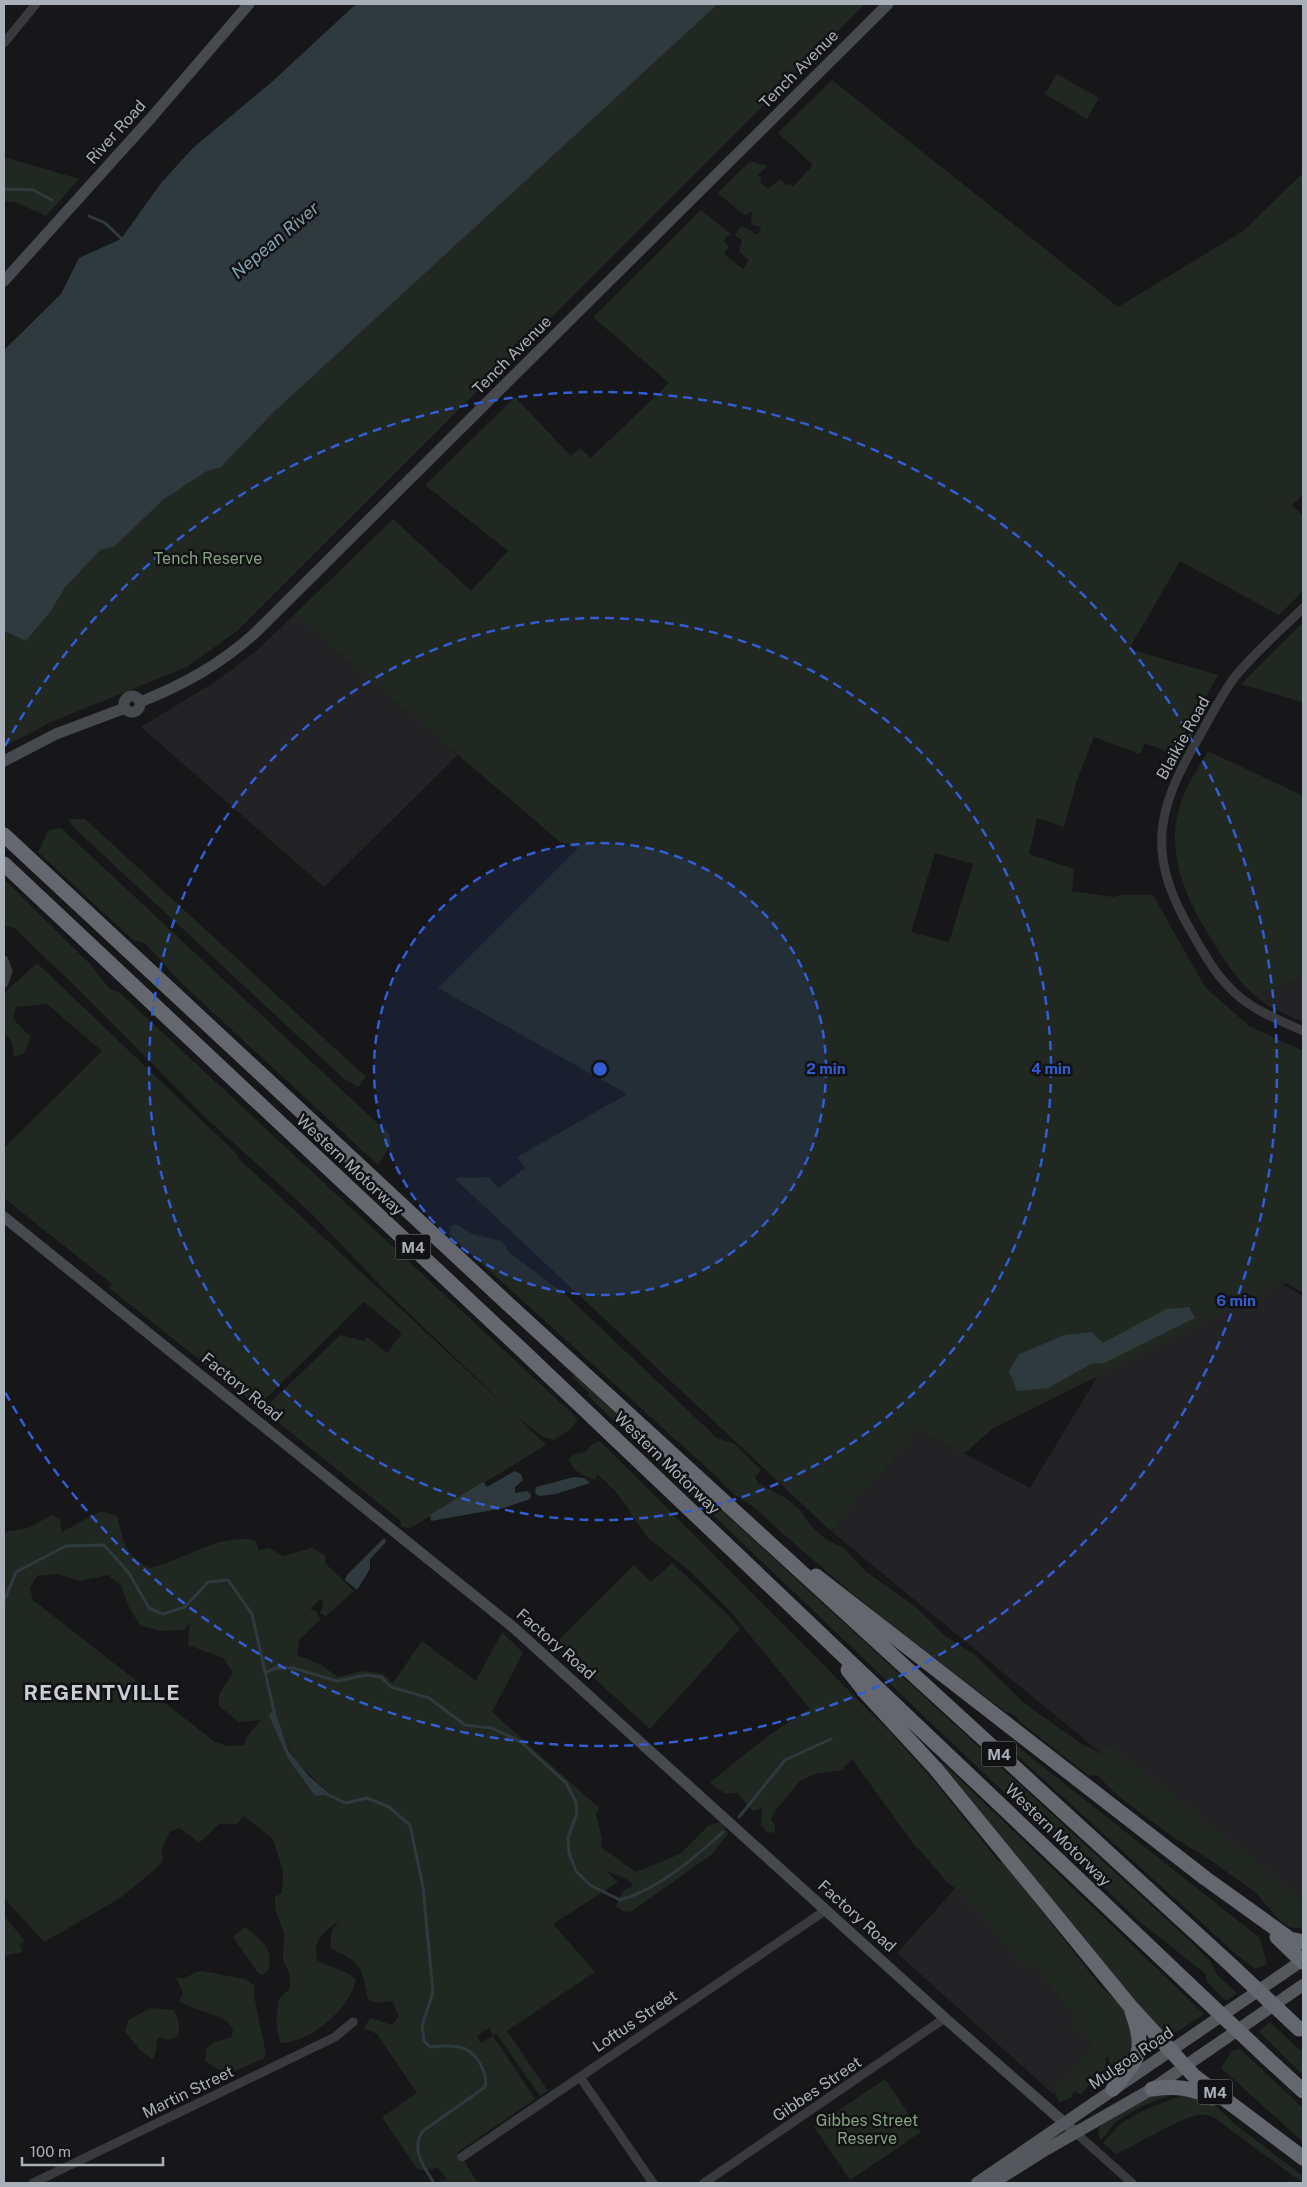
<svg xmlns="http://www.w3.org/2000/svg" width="1307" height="2187" font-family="'Public Sans',sans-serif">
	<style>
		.built { fill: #232326 }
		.green { fill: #212821; fill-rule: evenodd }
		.water { fill: #2f3a3e }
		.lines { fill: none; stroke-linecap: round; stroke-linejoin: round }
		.stream { stroke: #2f3a3e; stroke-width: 3 }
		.street { stroke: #383a3d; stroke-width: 9 }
		.secondary { stroke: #46494d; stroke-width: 11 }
		.primary { stroke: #54575c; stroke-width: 12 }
		.highway { stroke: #64686e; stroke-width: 15 }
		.highway-bridge { stroke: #64686e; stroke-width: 15 }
		.ring { fill: none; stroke: #325dd3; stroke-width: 2.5; stroke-dasharray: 9 6 }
		.labels { text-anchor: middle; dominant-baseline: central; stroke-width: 5; stroke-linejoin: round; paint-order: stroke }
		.shield { fill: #121214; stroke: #7c8187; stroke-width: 1 }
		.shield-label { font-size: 15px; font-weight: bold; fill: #a9b0b8 }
		.street-label { font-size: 16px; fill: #a9b0b8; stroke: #121214 }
		.park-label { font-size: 16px; fill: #84a282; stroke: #121214 }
		.water-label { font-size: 18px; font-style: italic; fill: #82a2b1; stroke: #121214 }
		.district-label { font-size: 21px; font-weight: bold; letter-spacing: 1px; fill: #caced4; stroke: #121214 }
		.centre { fill: #325dd3; stroke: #121214; stroke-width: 2.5 }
		.ring-label { font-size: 15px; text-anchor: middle; font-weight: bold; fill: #325dd3; stroke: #121214; stroke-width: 5; stroke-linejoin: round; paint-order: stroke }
	</style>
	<rect width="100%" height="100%" fill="#171719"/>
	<!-- built -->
	<path class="built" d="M 294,615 L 458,755 L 324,887 L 141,727 L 218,680 L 255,652 Z
		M 1303,975 L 1303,1022 L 1270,1007 L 1255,996 Z
		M 1282,1284 L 1303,1296 L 1303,1914 L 1298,1915 L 831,1531 L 919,1430 L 1030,1488 L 1099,1374 Z
		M 960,1883 L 1102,2045 L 1053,2094 L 897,1953 Z"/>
	<!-- green -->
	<path class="green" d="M 718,4 L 865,4 L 237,631 L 187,667 L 51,722 L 4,747 L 4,631 L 26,641 L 51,611 L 64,589 L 100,550 L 114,547 L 163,500 L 207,471 L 220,468 L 274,412 Z
		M 1057,74 L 1099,98 L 1087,119 L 1045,94 Z
		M 832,80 L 1118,307 L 1243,231 L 1303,173 L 1303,495 L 1292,505 L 1303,516 L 1303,591 L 1279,615 L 1180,561 L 1129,649 L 1218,675 L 1173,754 L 1145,743 L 1140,754 L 1094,737 L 1077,780 L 1064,827 L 1037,818 L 1029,854 L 1074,869 L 1072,891 L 1113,897 L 1120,895 L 1153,895 L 1205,987 L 1249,1026 L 1303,1051 L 1303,1293 L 1286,1283 L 1282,1284 L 992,1429 L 964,1454 L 919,1430 L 831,1531 L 454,1178 L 488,1177 L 499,1188 L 525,1168 L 517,1157 L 627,1094 L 438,988 L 578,848 L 560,842 L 294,615 L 393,519 L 471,591 L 508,551 L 425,485 L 515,397 L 571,456 L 580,448 L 591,458 L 669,383 L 593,317 L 701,210 L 732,235 L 726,236 L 724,241 L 729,247 L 724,254 L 743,269 L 749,260 L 739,252 L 742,240 L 735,235 L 741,227 L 749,229 L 756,235 L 761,230 L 760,227 L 753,225 L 751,220 L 752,212 L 744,215 L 718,193 L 750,161 L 767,166 L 758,175 L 762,180 L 760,182 L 768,189 L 780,179 L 787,186 L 790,184 L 793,187 L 813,165 L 778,133 ZM 935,853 L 973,864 L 949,942 L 911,932 Z
		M 4,157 L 79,179 L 46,216 L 17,203 L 4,201 Z
		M 1303,622 L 1303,702 L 1241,684 Z
		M 1208,751 L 1303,796 L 1303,975 L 1255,996 C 1235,978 1222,957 1209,935 C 1182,892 1163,844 1184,794 C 1191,779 1200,765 1208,751 Z
		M 69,819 L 85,819 L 366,1077 L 358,1087 L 343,1078 L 71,825 Z
		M 61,828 L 389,1134 L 391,1144 L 378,1165 L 178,980 L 146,944 L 132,939 L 38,852 L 49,830 Z
		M 5,880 L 90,964 L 109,988 L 120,993 L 578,1419 L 571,1429 L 554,1440 L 543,1437 L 517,1417 L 546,1445 L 409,1529 L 401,1526 L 401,1521 L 263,1410 L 340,1335 L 364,1341 L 367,1337 L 387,1353 L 402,1333 L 364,1302 L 258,1406 L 109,1288 L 112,1284 L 4,1198 L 4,1148 L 102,1051 L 47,1004 L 16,1007 L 13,1019 L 31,1037 L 24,1053 L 14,1057 L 12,1042 L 4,1033 L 4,993 L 37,963 L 239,1156 L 238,1158 L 516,1416 L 383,1288 L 311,1213 L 207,1119 L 77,988 L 14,928 L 4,925 Z
		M 456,1224 L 472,1234 L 502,1241 L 509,1252 L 567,1296 L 717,1438 L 735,1444 L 761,1470 L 755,1477 L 758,1483 L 787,1499 L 801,1511 L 810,1525 L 827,1540 L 844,1548 L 865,1571 L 917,1608 L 945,1636 L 975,1655 L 1024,1703 L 1080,1743 L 1102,1754 L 1107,1745 L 1125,1756 L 1296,1894 L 1303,1907 L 1303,1929 L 1289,1927 L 1278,1919 L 1256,1893 L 1210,1860 L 1173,1837 L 1119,1797 L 1097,1775 L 1089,1776 L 1019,1721 L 1014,1715 L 1005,1711 C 919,1648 835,1582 757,1510 C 744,1499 729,1493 719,1479 L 449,1234 L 451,1226 Z
		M 574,1375 L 1192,1943 L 1210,1961 L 1218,1976 L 1237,1993 L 1226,2001 L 1206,1980 L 1206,1974 L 1139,1921 L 588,1396 L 589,1393 L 573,1378 Z
		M 600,1441 L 890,1732 L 933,1780 L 1000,1863 L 1002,1861 L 1102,1988 C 1126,2008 1131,2016 1136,2046 L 1131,2046 L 1127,2057 L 1115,2070 L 1109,2063 L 1109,2058 L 1105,2057 L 1108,2069 L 1097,2075 L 1081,2095 L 1074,2091 L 1071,2098 L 1059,2102 L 1055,2094 L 1056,2088 L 1089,2051 L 1092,2044 L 1070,2025 L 1077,2017 L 1031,1964 L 1026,1968 L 963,1895 L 946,1881 L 920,1850 L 915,1846 L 852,1759 L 842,1770 L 815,1774 L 800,1781 L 775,1811 L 771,1819 L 775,1825 L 775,1832 L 768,1833 L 761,1826 L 762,1808 L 753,1811 L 737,1793 L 724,1793 L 710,1783 C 742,1756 774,1729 810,1709 L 732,1613 L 691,1572 L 647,1537 L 618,1494 L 601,1477 L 597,1475 L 596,1480 C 584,1477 575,1472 569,1461 C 571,1453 579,1454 585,1452 L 592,1445 Z
		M 101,1511 L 117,1516 C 124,1543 124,1554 150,1568 C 185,1560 216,1534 255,1540 L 259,1550 L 269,1548 L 283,1556 L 312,1548 L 325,1555 L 325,1563 L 354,1591 L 326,1616 L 320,1613 L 324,1602 L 320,1599 L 310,1609 L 316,1611 L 321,1619 L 299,1640 L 297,1655 L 320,1664 L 338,1677 L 362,1671 L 383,1674 L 393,1683 L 422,1641 L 476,1681 L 502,1632 L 523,1653 L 492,1712 L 599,1808 L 596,1814 L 602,1838 L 601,1847 L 636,1872 L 680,1854 L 709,1825 L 722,1822 L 728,1834 L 711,1855 L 632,1911 L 624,1912 L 616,1906 L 623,1891 L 633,1886 L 628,1880 L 605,1870 L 618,1882 L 553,1924 L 595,1972 L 507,2031 L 548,2091 L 540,2096 L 496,2033 L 493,2035 L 489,2028 L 477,2036 L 481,2043 L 493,2036 L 535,2099 L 458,2152 L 478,2183 L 434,2183 L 447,2180 L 438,2168 L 418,2170 L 382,2117 L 417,2093 L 377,2034 L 364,2028 L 370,2018 L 392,2025 L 399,2016 L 392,2001 L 376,2003 L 368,1999 C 362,1968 362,1962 331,1949 L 331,1934 L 338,1921 C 323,1934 313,1938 317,1960 C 329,1968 347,1969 356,1980 C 350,2009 310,2043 280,2043 L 276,2021 L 279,1999 L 290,1988 L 289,1973 L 283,1959 L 284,1933 L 275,1909 L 275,1897 L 282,1893 L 283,1871 L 273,1839 L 244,1816 L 236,1824 L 219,1824 L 199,1843 L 180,1828 L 170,1831 L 161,1851 L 163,1858 L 159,1866 L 119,1899 L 44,1942 L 4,1898 L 4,1532 L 28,1528 L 52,1515 L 60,1520 L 62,1532 ZM 58,1574 L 80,1581 L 108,1575 L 121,1586 L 130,1610 L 141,1626 L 162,1631 L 184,1630 L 190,1622 L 188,1645 L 223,1658 L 233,1672 L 219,1695 L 219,1706 L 239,1722 L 261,1720 L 249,1734 L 244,1745 L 228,1746 L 215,1742 L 33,1600 L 30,1588 L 37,1576 ZM 270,1718 L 297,1762 L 329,1793 L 315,1796 L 287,1757 Z
		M 672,1563 L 725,1612 L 740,1629 L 650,1729 L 555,1643 L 634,1565 L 651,1582 Z
		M 1013,1743 L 1260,1938 L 1267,1964 L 1256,1969 L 1238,1956 L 1009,1748 Z
		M 942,1762 L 977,1796 L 1204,2014 L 1177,2032 L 1164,2034 L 1159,2030 L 938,1763 Z
		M 4,1916 L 25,1941 L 20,1945 L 22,1952 L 4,1956 Z
		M 245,1927 C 262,1941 272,1945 269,1969 L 263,1975 L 258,1973 L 233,1937 Z
		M 202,1971 L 245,1979 L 255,1986 L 254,1995 L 266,2054 L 263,2059 C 239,2067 229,2082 205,2060 L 207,2048 L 213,2043 L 231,2037 L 233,2031 C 229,2013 193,2012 179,2001 L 183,1993 L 176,1977 L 184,1979 L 196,1972 Z
		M 151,2008 L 174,2010 C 183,2026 182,2047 158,2037 L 155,2055 L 152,2059 L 138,2048 L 125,2031 L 128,2020 Z
		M 1270,2022 L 1301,2051 L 1303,2049 L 1303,2075 L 1259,2031 Z
		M 1240,2049 L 1303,2108 L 1303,2142 L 1221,2068 L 1232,2051 Z
		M 885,2079 L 921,2132 L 850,2180 L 814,2127 Z
		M 1178,2092 L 1140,2107 L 1116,2122 L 1101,2140 L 1098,2134 L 1099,2128 L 1102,2124 L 1153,2094 Z
		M 1183,2095 L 1207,2098 L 1236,2125 L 1303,2176 L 1303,2183 L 1213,2117 C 1208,2115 1203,2114 1197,2115 C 1172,2122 1140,2143 1116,2154 L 1103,2143 L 1120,2124 L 1142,2111 Z"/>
	<!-- water -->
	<path class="water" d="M 356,4 L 718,4 L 274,412 L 220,468 L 207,471 L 163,500 L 114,547 L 100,550 L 64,589 L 51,611 L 26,641 L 4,631 L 4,350 L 61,294 L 79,258 L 121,239 L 161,183 L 193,148 L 274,80 Z
		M 1189,1307 L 1195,1318 L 1104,1363 L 1091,1364 L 1048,1388 L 1017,1391 L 1009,1371 L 1019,1354 L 1065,1335 L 1092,1332 L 1103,1343 L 1166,1309 Z
		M 515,1471 L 521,1474 L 523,1480 L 515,1487 L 515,1493 L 527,1491 L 531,1495 L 530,1499 L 504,1508 L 431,1521 L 430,1515 L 483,1482 L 487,1487 Z
		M 574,1477 L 584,1478 L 590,1483 L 556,1494 L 539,1496 L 535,1493 L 536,1487 Z
		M 384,1538 L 386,1540 L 385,1543 L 370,1559 L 370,1569 L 357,1590 L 345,1580 L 347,1575 Z
		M 275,1712 L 288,1750 L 309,1776 L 330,1794 L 315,1796 L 287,1757 L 270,1718 L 269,1714 Z"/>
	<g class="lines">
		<!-- stream -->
		<path class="stream" d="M 4,189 L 33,190 L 52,200
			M 89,216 L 105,223 L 125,242
			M 4,1601 L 16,1572 L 66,1546 L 104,1545 L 129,1573 L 149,1608 L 163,1614 L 185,1607 L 208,1582 L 228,1580 L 252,1614 L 275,1716
			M 265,1673 L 275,1668 L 293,1668 L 337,1681 L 366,1675 L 381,1677 L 391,1687 L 429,1698 L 465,1725 L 492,1728 L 521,1742 L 566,1783 L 576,1802 L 577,1813 L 568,1838 L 569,1853 L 576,1871 L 590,1885 L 620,1900 C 660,1888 692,1860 723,1832
			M 324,1793 L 346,1803 L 367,1798 L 389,1807 L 410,1825 L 423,1887 L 433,1992 L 422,2026 L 424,2041 L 430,2047 C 439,2046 450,2045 459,2047 C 476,2050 488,2072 485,2087 L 423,2131 C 410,2149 424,2167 434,2183
			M 739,1817 L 785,1760 L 831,1739"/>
		<!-- street -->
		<path class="street" d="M 4,43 L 36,4
			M 1303,608 C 1280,631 1254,653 1234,678 C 1221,696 1210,717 1199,737 C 1156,810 1146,854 1191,931 C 1202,950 1213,971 1229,987 C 1249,1009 1277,1019 1303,1031
			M 4,960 L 8,971 L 4,983
			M 580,2077 L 653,2183
			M 1076,2133 L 1132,2183
			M 462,2157 L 826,1910
			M 33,2183 L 335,2037 L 353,2022
			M 704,2183 L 945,2018"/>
		<!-- secondary -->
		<path class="secondary" d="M 4,281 L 151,118 L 249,4
			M124 704a8 8 0 1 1 16 0a8 8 0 1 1-16 0Z
			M 140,702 C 183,685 219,665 254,634 L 888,4
			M 4,761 L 56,734 L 125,708
			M 4,1217 L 514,1628 L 947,2020 L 1076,2133"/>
		<!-- primary -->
		<path class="primary" d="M 977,2183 L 1303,1960
			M 993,2183 L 1047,2149 L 1152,2089 L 1303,1985"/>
		<!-- highway -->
		<path class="highway" d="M 4,835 L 507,1303 L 1232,1966
			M 4,864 L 522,1350 L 1196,1991
			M 816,1576 L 1205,1878 L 1290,1939 L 1303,1942
			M 848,1670 L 866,1693 L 935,1768 L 1130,2006 L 1194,2076 L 1303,2158
			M 1277,1937 L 1303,1962
			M 1266,2057 L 1303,2091
			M 1113,2089 C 1138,2057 1147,2053 1132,2012
			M 1152,2089 C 1175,2086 1191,2087 1212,2098"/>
		<!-- highway-bridge -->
		<path class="highway-bridge" d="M 1232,1966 L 1299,2029
			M 1196,1991 L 1266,2057"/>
	</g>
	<!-- distance rings -->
	<circle cx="600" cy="1069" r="226" fill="#325dd3" fill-opacity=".12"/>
	<g class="ring">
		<circle cx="600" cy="1069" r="226"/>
		<circle cx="600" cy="1069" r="451"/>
		<path d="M5 746A677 677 0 1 1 5 1392"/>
	</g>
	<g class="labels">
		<!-- shield labels -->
		<g class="shield">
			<rect x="395.5" y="1234.5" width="35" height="25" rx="4"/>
			<rect x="981.5" y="1741.5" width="35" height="25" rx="4"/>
			<rect x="1197.5" y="2079.5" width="35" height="25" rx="4"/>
		</g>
		<g class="shield-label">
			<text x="413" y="1247">M4</text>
			<text x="999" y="1754">M4</text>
			<text x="1215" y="2092">M4</text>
		</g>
		<!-- street labels -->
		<g class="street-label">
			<text transform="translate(799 69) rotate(-45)">Tench Avenue</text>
			<text transform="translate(116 132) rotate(-48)">River Road</text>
			<text transform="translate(512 355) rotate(-45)">Tench Avenue</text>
			<text transform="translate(1183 738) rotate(-61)">Blaikie Road</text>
			<text transform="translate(350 1165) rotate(43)">Western Motorway</text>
			<text transform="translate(242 1387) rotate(39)">Factory Road</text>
			<text transform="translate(667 1463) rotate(44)">Western Motorway</text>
			<text transform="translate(556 1644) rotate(41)">Factory Road</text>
			<text transform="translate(1058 1835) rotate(44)">Western Motorway</text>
			<text transform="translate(857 1916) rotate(42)">Factory Road</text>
			<text transform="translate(635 2021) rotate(-34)">Loftus Street</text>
			<text transform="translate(1131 2058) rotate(-34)">Mulgoa Road</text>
			<text transform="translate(817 2089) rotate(-34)">Gibbes Street</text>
			<text transform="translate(188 2092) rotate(-26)">Martin Street</text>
		</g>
		<!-- park labels -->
		<g class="park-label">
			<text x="208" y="558">Tench Reserve</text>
			<text x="867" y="2120">Gibbes Street<tspan x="867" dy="18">Reserve</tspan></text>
		</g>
		<!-- water labels -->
		<g class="water-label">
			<text transform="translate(275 240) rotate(-40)">Nepean River</text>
		</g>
		<!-- district labels -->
		<g class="district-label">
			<text x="102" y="1692">REGENTVILLE</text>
		</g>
	</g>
	<circle cx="600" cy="1069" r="8" class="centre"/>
	<g class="ring-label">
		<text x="826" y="1074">2 min</text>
		<text x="1051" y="1074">4 min</text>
		<text x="1236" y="1306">6 min</text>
	</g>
	<!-- border -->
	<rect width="1307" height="2187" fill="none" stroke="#a9b0b8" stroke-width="10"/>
	<!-- scale -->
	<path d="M22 2157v8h141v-8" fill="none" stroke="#a9b0b8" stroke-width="2.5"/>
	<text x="30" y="2157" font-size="15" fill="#a9b0b8" stroke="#121214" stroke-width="4" paint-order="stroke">100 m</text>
</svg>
